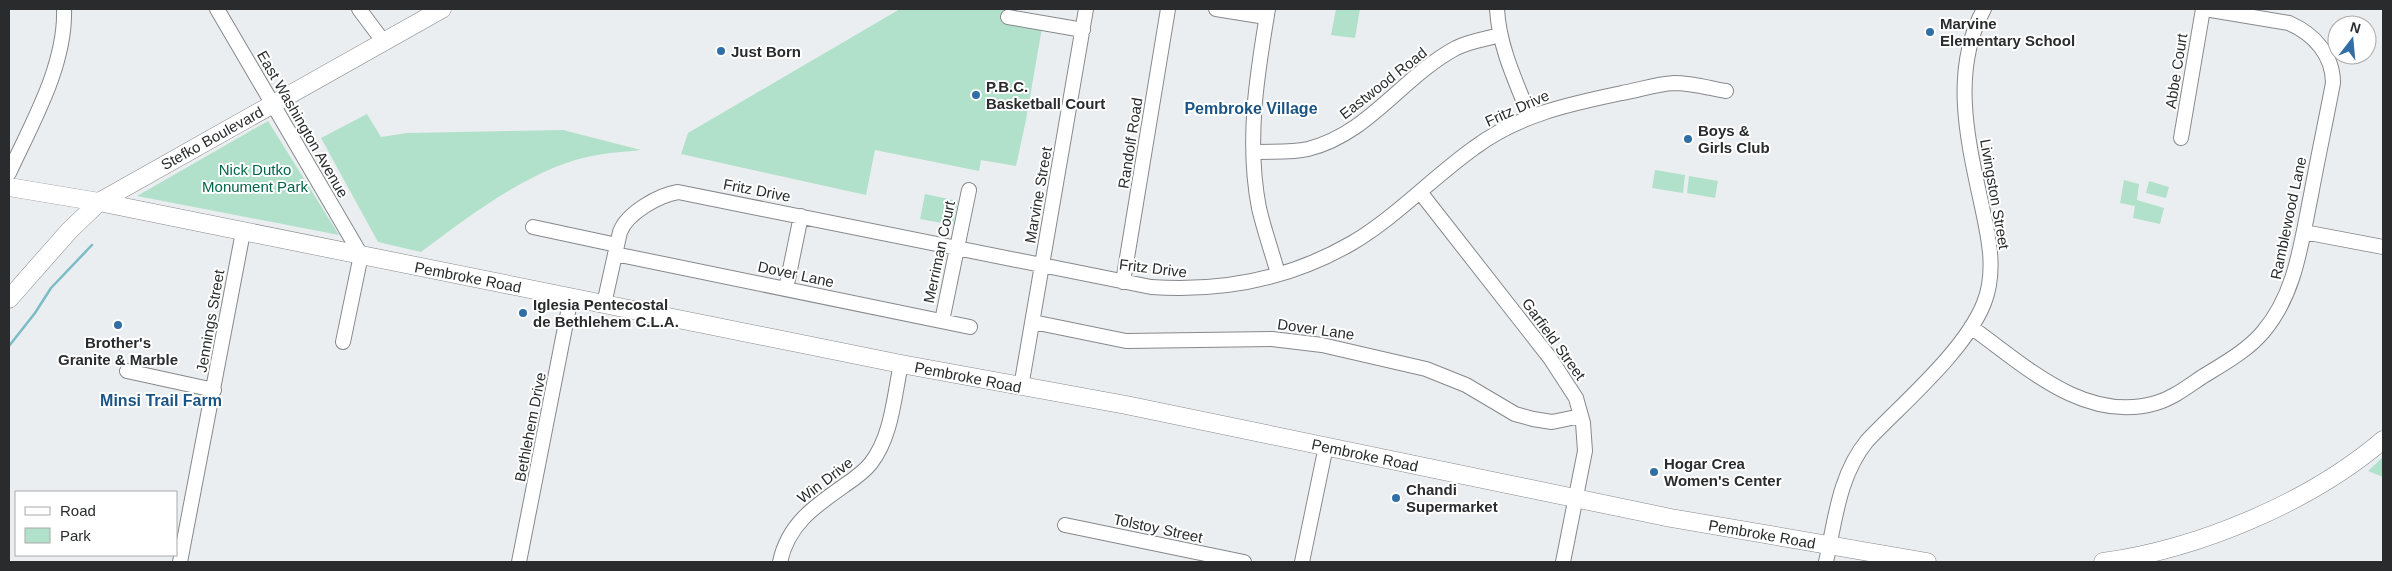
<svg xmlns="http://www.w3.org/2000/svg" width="2392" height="571" font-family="Helvetica,sans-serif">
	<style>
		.green { fill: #b1e1ca }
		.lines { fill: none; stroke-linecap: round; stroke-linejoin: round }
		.stream { stroke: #7cbcc6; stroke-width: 2.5 }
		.minor-casing { stroke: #86898c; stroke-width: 16 }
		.major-casing { stroke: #86898c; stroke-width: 19 }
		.minor { stroke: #fff; stroke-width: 14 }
		.major { stroke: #fff; stroke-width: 18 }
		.poi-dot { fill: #306ea5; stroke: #fff; stroke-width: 2 }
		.labels { text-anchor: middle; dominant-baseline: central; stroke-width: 4; stroke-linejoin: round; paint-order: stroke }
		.poi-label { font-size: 15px; font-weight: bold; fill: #2a2b2c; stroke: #fff; text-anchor: start }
		.street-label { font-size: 15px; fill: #2a2b2c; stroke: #fff }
		.park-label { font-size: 15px; fill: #016647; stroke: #fff }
		.neighbourhood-label { font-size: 16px; font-weight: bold; fill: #1a5485; stroke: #fff }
	</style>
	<rect width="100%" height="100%" fill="#ebeef1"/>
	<!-- green -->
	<path class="green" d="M 900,9 L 1004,9 L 1002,22 L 1042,28 L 1026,120 L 1016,166 L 981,160 L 979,171 L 875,150 L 866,195 L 681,154 L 688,133 Z
		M 1336,9 L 1360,9 L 1355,38 L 1331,35 Z
		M 367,114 L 381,137 L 407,133 L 563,130 L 641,150 C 623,152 604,153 587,157 C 529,170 468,217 421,252 L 378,242 L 321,138 Z
		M 268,121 L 339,235 L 137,196 Z
		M 1655,170 L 1685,175 L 1683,193 L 1652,188 Z
		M 1689,176 L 1718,181 L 1715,198 L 1687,193 Z
		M 2124,180 L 2139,184 L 2137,200 L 2164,208 L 2160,224 L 2133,218 L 2135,206 L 2120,203 Z
		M 2149,181 L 2169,187 L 2166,198 L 2146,193 Z
		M 925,194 L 958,201 L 953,225 L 920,219 Z
		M 2383,457 L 2383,477 L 2368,471 Z"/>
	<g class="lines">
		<!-- stream -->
		<path class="stream" d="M 9,346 L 35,313 L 51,288 L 92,245"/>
		<!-- minor casing -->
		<g class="minor-casing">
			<path id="minor" d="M 217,9 L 361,255 L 343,342
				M 359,9 L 383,41
				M 1216,9 L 1266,17
				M 1268,9 C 1257,74 1246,141 1259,208 C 1264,230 1272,252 1278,274
				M 1497,9 C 1499,47 1516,82 1530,117
				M 1008,17 L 1083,30
				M 2181,138 L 2203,9
				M 1254,152 C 1271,151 1291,153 1308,149 C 1369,134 1402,77 1456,48 C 1470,41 1486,39 1500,35
				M 9,173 C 32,123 66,65 64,9
				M 1420,192 L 1550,358 L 1576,398 L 1583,423 L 1585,451 L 1563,562
				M 533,227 L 617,245
				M 2304,232 L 2383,247
				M 615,254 L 970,327
				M 1123,282 L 1168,9
				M 786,289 L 801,216
				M 604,304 L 620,232 C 627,213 659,195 678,192 L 1151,287 C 1222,292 1290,279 1352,243 C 1396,217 1432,178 1474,148 C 1518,115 1569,104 1622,93 C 1639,90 1656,84 1674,83 C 1691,83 1709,88 1726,91
				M 942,321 L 969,190
				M 1033,322 L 1126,341 L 1272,339 L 1322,345 L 1426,369 L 1466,385 L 1515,414 L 1533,419 L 1552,422 L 1581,416
				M 1971,327 C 2024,365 2085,424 2156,403 C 2173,398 2187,387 2202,377 C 2223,364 2247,351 2263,332 C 2296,293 2301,243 2311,195 C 2318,157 2326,120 2333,83 C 2333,55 2314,34 2289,23 L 2205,9
				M 127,371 L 214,390
				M 1021,387 L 1086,9
				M 1065,525 L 1244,562
				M 180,562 L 243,232
				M 519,562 L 571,297
				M 780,562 C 788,524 815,506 845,485 C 854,479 864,472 871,463 C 892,436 894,396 901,364
				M 1302,562 L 1326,446
				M 1826,562 C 1835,521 1839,475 1867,441 C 1903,403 1965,351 1984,303 C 1997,270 1988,235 1981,202 C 1967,138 1951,69 1984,9"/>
		</g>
		<!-- major casing -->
		<g class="major-casing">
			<path id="major" d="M 9,187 L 99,202 L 901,364 L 1126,405 L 1671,518 L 1927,562
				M 9,299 L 69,231 L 99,202 L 442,9
				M 2103,562 C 2198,549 2309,503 2383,440"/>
		</g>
		<!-- minor -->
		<use href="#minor" class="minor"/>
		<!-- major -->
		<use href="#major" class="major"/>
	</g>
	<!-- markers -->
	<g class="poi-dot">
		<circle cx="1930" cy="32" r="5"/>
		<circle cx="721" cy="51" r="5"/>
		<circle cx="976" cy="95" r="5"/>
		<circle cx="1688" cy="139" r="5"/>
		<circle cx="523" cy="313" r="5"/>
		<circle cx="118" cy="325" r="5"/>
		<circle cx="1654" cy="472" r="5"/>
		<circle cx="1396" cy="498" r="5"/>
	</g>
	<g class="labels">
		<!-- poi labels -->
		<g class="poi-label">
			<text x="1940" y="23">Marvine<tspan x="1940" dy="17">Elementary School</tspan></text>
			<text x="731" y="51">Just Born</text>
			<text x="986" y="86">P.B.C.<tspan x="986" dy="17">Basketball Court</tspan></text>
			<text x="1698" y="130">Boys &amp;<tspan x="1698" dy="17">Girls Club</tspan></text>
			<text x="533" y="304">Iglesia Pentecostal<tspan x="533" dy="17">de Bethlehem C.L.A.</tspan></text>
			<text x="118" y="342" text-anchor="middle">Brother's<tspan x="118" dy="17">Granite &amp; Marble</tspan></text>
			<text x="1664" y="463">Hogar Crea<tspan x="1664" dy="17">Women's Center</tspan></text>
			<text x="1406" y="489">Chandi<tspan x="1406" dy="17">Supermarket</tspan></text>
		</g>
		<!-- street labels -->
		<g class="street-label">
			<text transform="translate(2176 71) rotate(-81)">Abbe Court</text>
			<text transform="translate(1383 83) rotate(-38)">Eastwood Road</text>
			<text transform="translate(1517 108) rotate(-24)">Fritz Drive</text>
			<text transform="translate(303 124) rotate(60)">East Washington Avenue</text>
			<text transform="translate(212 138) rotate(-29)">Stefko Boulevard</text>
			<text transform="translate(1130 143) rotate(-81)">Randolf Road</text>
			<text transform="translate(757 190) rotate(11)">Fritz Drive</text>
			<text transform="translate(1995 194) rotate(80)">Livingston Street</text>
			<text transform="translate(1038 195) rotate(-80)">Marvine Street</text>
			<text transform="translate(2288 218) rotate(-78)">Ramblewood Lane</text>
			<text transform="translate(939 252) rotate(-78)">Merriman Court</text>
			<text transform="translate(1153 268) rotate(7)">Fritz Drive</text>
			<text transform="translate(796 274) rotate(12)">Dover Lane</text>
			<text transform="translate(468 277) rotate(11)">Pembroke Road</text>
			<text transform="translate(210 321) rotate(-80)">Jennings Street</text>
			<text transform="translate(1316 329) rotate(8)">Dover Lane</text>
			<text transform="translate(1554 339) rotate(54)">Garfield Street</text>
			<text transform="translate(968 377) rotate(11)">Pembroke Road</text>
			<text transform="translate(530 427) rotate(-79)">Bethlehem Drive</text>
			<text transform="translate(1365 455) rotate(12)">Pembroke Road</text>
			<text transform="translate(825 480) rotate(-37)">Win Drive</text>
			<text transform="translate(1158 528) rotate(12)">Tolstoy Street</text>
			<text transform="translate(1762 534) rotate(10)">Pembroke Road</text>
		</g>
		<!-- park labels -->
		<g class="park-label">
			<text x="255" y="169">Nick Dutko<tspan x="255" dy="17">Monument Park</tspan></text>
		</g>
		<!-- neighbourhood labels -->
		<g class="neighbourhood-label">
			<text x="1251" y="108">Pembroke Village</text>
			<text x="161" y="400">Minsi Trail Farm</text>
		</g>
	</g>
	<!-- border -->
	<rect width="2392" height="571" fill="none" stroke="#2a2b2c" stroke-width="20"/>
	<!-- legend -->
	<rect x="15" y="491" width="162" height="65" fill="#ffffff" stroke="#aaaaab"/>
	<rect x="25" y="507" width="25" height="8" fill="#ffffff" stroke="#aaaaab"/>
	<text x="60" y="516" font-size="15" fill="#2a2b2c">Road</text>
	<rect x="25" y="528" width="25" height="15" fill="#b1e1ca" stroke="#aaaaab"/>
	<text x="60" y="541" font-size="15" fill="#2a2b2c">Park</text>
	<!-- north arrow -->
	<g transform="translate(2352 40) rotate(16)"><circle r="24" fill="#ffffff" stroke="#aaaaab"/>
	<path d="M0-4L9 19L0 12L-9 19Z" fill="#306ea5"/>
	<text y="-8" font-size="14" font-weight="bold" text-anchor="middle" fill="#2a2b2c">N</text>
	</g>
</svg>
